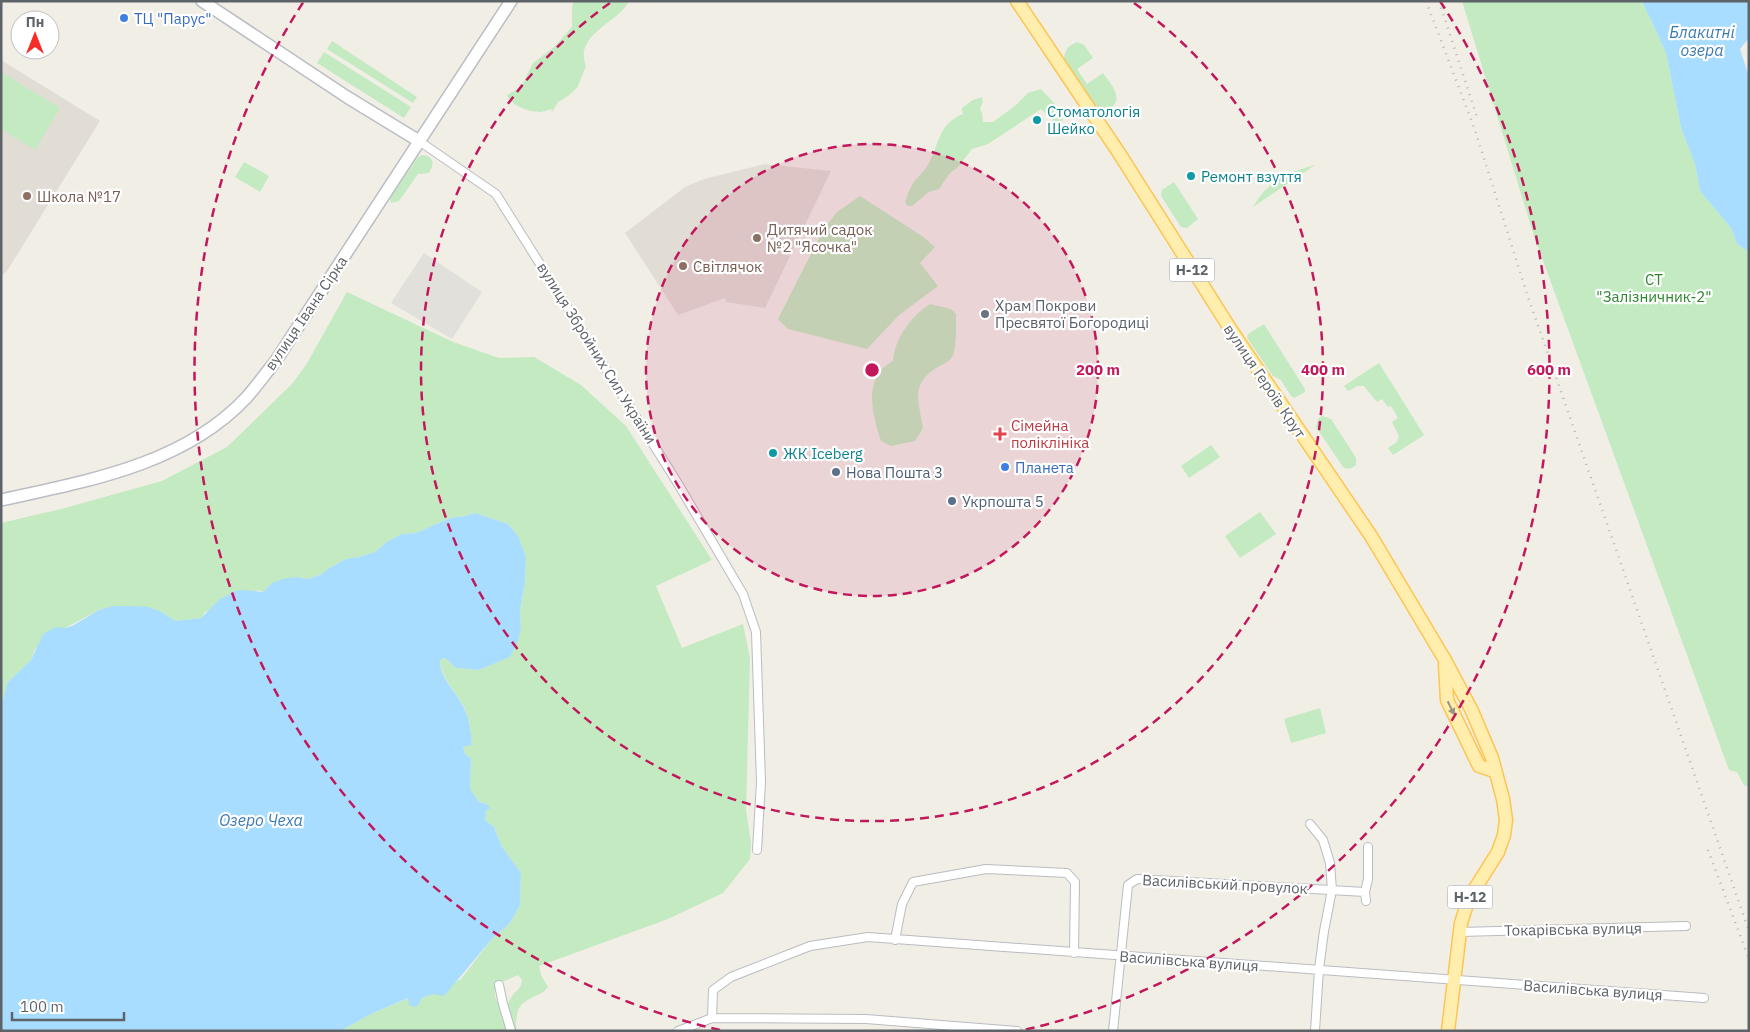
<svg xmlns="http://www.w3.org/2000/svg" width="1750" height="1032" font-family="'IBM Plex Sans',sans-serif">
	<style>
		.industrial { fill: #e2e0db }
		.education { fill: #e1ddd5 }
		.green { fill: #c3eac1; fill-rule: evenodd }
		.water { fill: #a8ddff }
		.lines { fill: none; stroke-linecap: round; stroke-linejoin: round }
		.street-casing { stroke: #b9bcc1; stroke-width: 10 }
		.secondary-casing { stroke: #babdc3; stroke-width: 14 }
		.primary-casing { stroke: #fdc554; stroke-width: 15 }
		.street { stroke: #fff; stroke-width: 8 }
		.secondary { stroke: #fff; stroke-width: 11 }
		.primary { stroke: #ffeead; stroke-width: 12 }
		.rail { stroke: #b5b6b7; stroke-width: 2.5; stroke-dasharray: 1 6; stroke-linecap: butt }
		.oneway { fill: #969480 }
		.ring { fill: none; stroke: #c2185b; stroke-width: 2.5; stroke-dasharray: 9 6 }
		.shop-dot { fill: #3f7fe0; stroke: #fff; stroke-width: 2 }
		.culture-dot { fill: #0f9aa8; stroke: #fff; stroke-width: 2 }
		.education-dot { fill: #8d6e63; stroke: #fff; stroke-width: 2 }
		.worship-dot { fill: #6b7280; stroke: #fff; stroke-width: 2 }
		.health-dot { fill: #e0444e; stroke: #fff; stroke-width: 2 }
		.service-dot { fill: #5c6f8a; stroke: #fff; stroke-width: 2 }
		.labels { text-anchor: middle; dominant-baseline: central; stroke-width: 4.5; stroke-linejoin: round; paint-order: stroke }
		.shield { fill: #fff; stroke: #8e9295; stroke-width: 1 }
		.shield-label { font-size: 14px; font-weight: bold; fill: #5e6368 }
		.shop-label { font-size: 15px; fill: #366cbe; stroke: #fff; text-anchor: start }
		.culture-label { font-size: 15px; fill: #0d838f; stroke: #fff; text-anchor: start }
		.education-label { font-size: 15px; fill: #785e54; stroke: #fff; text-anchor: start }
		.park-label { font-size: 15px; fill: #2e862e; stroke: #fff }
		.worship-label { font-size: 15px; fill: #5b616d; stroke: #fff; text-anchor: start }
		.street-label { font-size: 15px; fill: #5e6368; stroke: #fff }
		.health-label { font-size: 15px; fill: #be3a42; stroke: #fff; text-anchor: start }
		.service-label { font-size: 15px; fill: #4e5e75; stroke: #fff; text-anchor: start }
		.water-label { font-size: 16px; font-style: italic; fill: #397ab2; stroke: #fff }
		.centre { fill: #c2185b; stroke: #fff; stroke-width: 2.5 }
		.ring-label { font-size: 15px; text-anchor: middle; font-weight: bold; fill: #c2185b; stroke: #fff; stroke-width: 4.5; stroke-linejoin: round; paint-order: stroke }
	</style>
	<rect width="100%" height="100%" fill="#f1eee6"/>
	<!-- industrial -->
	<path class="industrial" d="M 424,253 L 482,292 L 452,339 L 391,303 Z"/>
	<!-- education -->
	<path class="education" d="M 1,60 L 100,121 L 7,271 L 1,276 Z
		M 765,164 L 831,171 L 765,308 L 726,302 L 725,298 L 678,315 L 625,233 L 685,187 L 704,179 Z"/>
	<!-- green -->
	<path class="green" d="M 574,1 L 629,1 C 619,23 573,34 586,66 L 577,88 L 568,96 L 558,102 L 552,112 L 551,109 C 547,110 543,112 539,112 C 528,112 510,105 507,95 L 521,87 L 533,63 L 553,48 L 572,27 L 572,7 Z
		M 1462,1 L 1642,1 L 1666,53 L 1681,128 L 1695,164 L 1700,191 L 1731,228 L 1737,244 L 1749,252 L 1749,787 L 1744,785 L 1737,772 L 1729,770 L 1534,236 Z
		M 332,41 L 417,97 L 413,103 L 327,49 Z
		M 1077,42 L 1084,45 L 1093,58 L 1077,69 L 1087,84 L 1103,73 C 1109,82 1123,96 1113,106 C 1109,111 1105,109 1098,108 L 1064,59 C 1065,49 1068,46 1077,42 Z
		M 324,52 L 411,107 L 404,118 L 317,63 Z
		M 1,72 L 60,108 L 35,150 L 1,129 Z
		M 1041,89 L 1055,104 L 1063,119 L 1059,127 L 1041,109 L 988,144 L 972,149 L 958,167 L 950,173 L 939,189 L 929,192 L 912,206 L 908,206 L 905,203 C 907,197 909,190 912,185 C 917,177 925,171 929,163 C 939,144 939,123 963,114 L 962,108 L 973,100 L 982,97 L 983,101 L 980,109 L 982,113 L 983,122 L 993,122 L 1015,106 L 1028,93 Z
		M 423,155 C 435,157 434,165 429,173 L 418,174 L 399,201 L 391,203 L 390,198 L 418,157 Z
		M 244,162 L 269,176 L 260,192 L 235,177 Z
		M 1315,165 L 1253,207 C 1269,180 1286,173 1315,165 Z
		M 1174,182 L 1198,219 L 1187,228 L 1181,227 L 1161,196 L 1162,190 Z
		M 860,196 L 922,236 L 935,247 L 920,263 L 938,286 L 899,315 L 867,349 L 788,329 L 778,319 L 823,230 L 837,212 Z
		M 347,292 L 453,342 L 499,358 L 534,357 L 581,385 L 626,426 L 712,560 L 656,586 L 682,648 L 743,624 L 750,658 L 746,810 L 751,843 L 750,859 L 723,893 L 668,919 L 539,966 L 541,975 L 548,987 C 539,999 519,997 517,1015 C 516,1021 515,1025 518,1031 L 340,1031 L 371,1014 L 409,998 L 419,1004 L 422,998 L 433,994 L 461,979 L 491,940 L 510,923 L 520,905 L 521,873 L 502,847 L 494,827 L 485,820 L 486,810 L 491,809 L 487,804 L 479,802 L 470,789 L 471,759 L 465,754 L 463,747 L 472,745 C 471,733 470,721 465,709 C 458,693 440,678 440,660 L 445,658 L 456,668 L 479,670 L 510,657 L 521,628 L 520,610 L 525,581 L 526,557 L 518,537 L 508,524 L 475,513 L 465,516 L 450,518 L 416,533 L 402,534 L 388,541 L 375,552 L 359,557 L 346,559 L 329,568 L 322,574 L 308,579 L 296,577 L 272,583 L 263,592 L 258,590 L 205,612 L 201,618 L 175,621 L 162,612 L 135,606 L 113,606 L 99,610 L 65,628 L 35,649 L 31,660 L 8,682 L 1,705 L 1,523 L 61,509 L 162,481 L 227,447 L 292,384 L 306,365 ZM 518,975 L 522,980 C 520,992 515,990 511,998 C 508,1002 509,1005 505,1009 C 495,1004 494,995 495,985 Z
		M 930,304 L 951,309 L 956,314 C 956,324 957,349 952,357 C 949,362 941,365 936,368 C 910,385 919,402 923,428 L 915,441 L 891,446 L 881,441 C 874,419 864,387 883,368 C 886,365 890,363 893,361 C 895,338 911,316 930,304 Z
		M 1264,324 L 1305,389 L 1305,392 L 1294,398 L 1291,396 L 1281,380 L 1273,376 L 1247,338 L 1248,334 Z
		M 1379,363 L 1424,435 L 1393,455 L 1388,448 L 1397,442 L 1399,436 L 1392,422 L 1398,418 L 1391,406 L 1388,407 L 1382,399 L 1377,402 L 1364,386 L 1358,386 L 1348,391 L 1344,386 Z
		M 1322,416 L 1331,419 L 1356,458 L 1356,465 C 1351,469 1348,470 1343,467 L 1316,427 L 1318,419 Z
		M 1211,445 L 1220,457 L 1189,478 L 1181,466 Z
		M 1260,512 L 1276,534 L 1240,558 L 1225,536 Z
		M 1320,708 L 1326,733 L 1291,743 L 1284,719 Z"/>
	<!-- water -->
	<path class="water" d="M 1642,1 L 1749,1 L 1749,38 L 1740,49 L 1749,77 L 1749,252 L 1737,244 L 1731,228 L 1700,191 L 1695,164 L 1681,128 L 1666,53 Z
		M 475,513 L 508,524 L 518,536 L 526,557 L 525,581 L 520,610 L 521,628 L 518,641 L 510,657 L 479,670 L 456,668 L 445,658 L 440,660 C 439,678 458,693 465,710 C 470,721 471,733 472,745 L 463,747 L 465,754 L 471,759 L 470,789 L 479,802 L 487,804 L 491,809 L 486,810 L 485,820 L 494,827 L 502,847 L 521,873 L 520,905 L 510,923 L 491,940 L 444,996 L 433,994 L 422,998 L 419,1004 L 415,1007 L 409,1005 L 408,998 L 371,1014 L 340,1031 L 1,1031 L 1,705 L 8,682 L 31,660 L 43,634 L 56,627 L 65,628 L 72,626 L 99,610 L 113,606 L 135,606 L 148,607 L 162,612 L 175,621 L 201,618 L 219,600 L 235,591 L 243,590 L 263,592 L 272,583 L 283,579 L 296,577 L 308,579 L 322,574 L 329,568 L 346,559 L 359,557 L 375,552 L 388,541 L 402,534 L 416,533 L 450,518 L 465,516 Z"/>
	<g class="lines">
		<!-- street casing -->
		<g class="street-casing">
			<path id="street" d="M 419,141 L 496,194 L 677,482 L 743,594 L 756,632 L 761,782 L 757,850
				M 1310,824 L 1323,840 L 1330,863 L 1332,890 L 1324,931 L 1319,969 L 1315,1031
				M 1366,901 L 1365,892 L 1368,879 L 1368,847
				M 1459,932 L 1686,926
				M 895,940 L 902,904 L 913,882 L 986,869 L 1067,873 L 1075,882 L 1074,953
				M 499,985 L 503,1004 L 511,1031
				M 712,1018 L 713,990 L 731,977 L 810,946 L 868,937 L 1704,998
				M 678,1031 L 712,1018 L 866,1019 L 1017,1031
				M 1113,1031 L 1128,885 L 1137,879 L 1365,892"/>
		</g>
		<!-- secondary casing -->
		<g class="secondary-casing">
			<path id="secondary" d="M 202,1 L 347,97 L 419,141
				M 1,500 C 87,481 183,465 246,398 C 256,387 265,374 275,362 L 511,1"/>
		</g>
		<!-- primary casing -->
		<g class="primary-casing">
			<path id="primary" d="M 1017,1 L 1119,153 L 1231,330 L 1371,536 L 1445,660 L 1472,711 L 1492,758 L 1503,799 L 1506,820 L 1504,835 L 1498,852 L 1469,898 L 1461,923 L 1448,1031
				M 1445,664 L 1447,700 L 1479,766 L 1494,771"/>
		</g>
		<!-- street -->
		<use href="#street" class="street"/>
		<!-- secondary -->
		<use href="#secondary" class="secondary"/>
		<!-- primary -->
		<use href="#primary" class="primary"/>
		<!-- rail -->
		<path class="rail" d="M 1426,1 L 1475,130 L 1528,297 L 1749,931
			M 1439,1 L 1477,117
			M 1708,850 L 1749,959"/>
	</g>
	<!-- one-way arrows -->
	<defs><path id="oneway-solid" d="M-6-.8H1V-3.2L6.5 0L1 3.2V.8H-6Z" transform="scale(1.25)"/></defs>
	<use class="oneway" href="#oneway-solid" transform="translate(1451 708) rotate(64)"/>
	<!-- distance rings -->
	<circle cx="872" cy="370" r="226" fill="#c2185b" fill-opacity=".12"/>
	<g class="ring">
		<circle cx="872" cy="370" r="226"/>
		<path d="M1134 3A451 451 0 1 1 610 3"/>
		<path d="M720 1030A677 677 0 0 1 304 1M1440 1A677 677 0 0 1 1024 1030"/>
	</g>
	<!-- markers -->
	<g class="shop-dot">
		<circle cx="124" cy="18" r="5"/>
		<circle cx="1005" cy="467" r="5"/>
	</g>
	<g class="culture-dot">
		<circle cx="1037" cy="120" r="5"/>
		<circle cx="1191" cy="176" r="5"/>
		<circle cx="773" cy="453" r="5"/>
	</g>
	<g class="education-dot">
		<circle cx="27" cy="196" r="5"/>
		<circle cx="757" cy="238" r="5"/>
		<circle cx="683" cy="266" r="5"/>
	</g>
	<circle class="worship-dot" cx="985" cy="314" r="5"/>
	<path class="health-dot" d="M997.5 426.5h5v5h5v5h-5v5h-5v-5h-5v-5h5z"/>
	<g class="service-dot">
		<circle cx="836" cy="472" r="5"/>
		<circle cx="952" cy="501" r="5"/>
	</g>
	<g class="labels">
		<!-- shield labels -->
		<g class="shield">
			<rect x="1169.5" y="258.5" width="45" height="23" rx="4"/>
			<rect x="1447.5" y="885.5" width="45" height="23" rx="4"/>
		</g>
		<g class="shield-label">
			<text x="1192" y="270">Н-12</text>
			<text x="1470" y="897">Н-12</text>
		</g>
		<!-- shop labels -->
		<g class="shop-label">
			<text x="134" y="18">ТЦ "Парус"</text>
			<text x="1015" y="467">Планета</text>
		</g>
		<!-- culture labels -->
		<g class="culture-label">
			<text x="1047" y="111">Стоматологія<tspan x="1047" dy="17">Шейко</tspan></text>
			<text x="1201" y="176">Ремонт взуття</text>
			<text x="783" y="453">ЖК Iceberg</text>
		</g>
		<!-- education labels -->
		<g class="education-label">
			<text x="37" y="196">Школа №17</text>
			<text x="767" y="229">Дитячий садок<tspan x="767" dy="17">№2 "Ясочка"</tspan></text>
			<text x="693" y="266">Світлячок</text>
		</g>
		<!-- park labels -->
		<g class="park-label">
			<text x="1654" y="279">СТ<tspan x="1654" dy="17">"Залізничник-2"</tspan></text>
		</g>
		<!-- worship labels -->
		<g class="worship-label">
			<text x="995" y="305">Храм Покрови<tspan x="995" dy="17">Пресвятої Богородиці</tspan></text>
		</g>
		<!-- street labels -->
		<g class="street-label">
			<text transform="translate(306 313) rotate(-56)">вулиця Івана Сірка</text>
			<text transform="translate(597 353) rotate(58)">вулиця Збройних Сил України</text>
			<text transform="translate(1265 381) rotate(56)">вулиця Героїв Крут</text>
			<text transform="translate(1225 884) rotate(3)">Василівський провулок</text>
			<text transform="translate(1573 929) rotate(-1)">Токарівська вулиця</text>
			<text transform="translate(1189 961) rotate(4)">Василівська вулиця</text>
			<text transform="translate(1593 990) rotate(4)">Василівська вулиця</text>
		</g>
		<!-- health labels -->
		<g class="health-label">
			<text x="1011" y="425">Сімейна<tspan x="1011" dy="17">поліклініка</tspan></text>
		</g>
		<!-- service labels -->
		<g class="service-label">
			<text x="846" y="472">Нова Пошта 3</text>
			<text x="962" y="501">Укрпошта 5</text>
		</g>
		<!-- water labels -->
		<g class="water-label">
			<text x="1702" y="32">Блакитні<tspan x="1702" dy="18">озера</tspan></text>
			<text x="261" y="820">Озеро Чеха</text>
		</g>
	</g>
	<circle cx="872" cy="370" r="8" class="centre"/>
	<g class="ring-label">
		<text x="1098" y="375">200 m</text>
		<text x="1323" y="375">400 m</text>
		<text x="1549" y="375">600 m</text>
	</g>
	<!-- border -->
	<rect width="1750" height="1032" fill="none" stroke="#5e6368" stroke-width="5"/>
	<!-- north arrow -->
	<g transform="translate(35 35)"><circle r="24" fill="#ffffff" stroke="#bfc1c3"/>
	<path d="M0-4L9 19L0 12L-9 19Z" fill="#f72c26"/>
	<text y="-8" font-size="14" font-weight="bold" text-anchor="middle" fill="#5e6368">Пн</text>
	</g>
	<!-- scale -->
	<path d="M12 1012v8h112v-8" fill="none" stroke="#5e6368" stroke-width="2.5"/>
	<text x="20" y="1012" font-size="15" fill="#5e6368" stroke="#ffffff" stroke-width="4" paint-order="stroke">100 m</text>
</svg>
